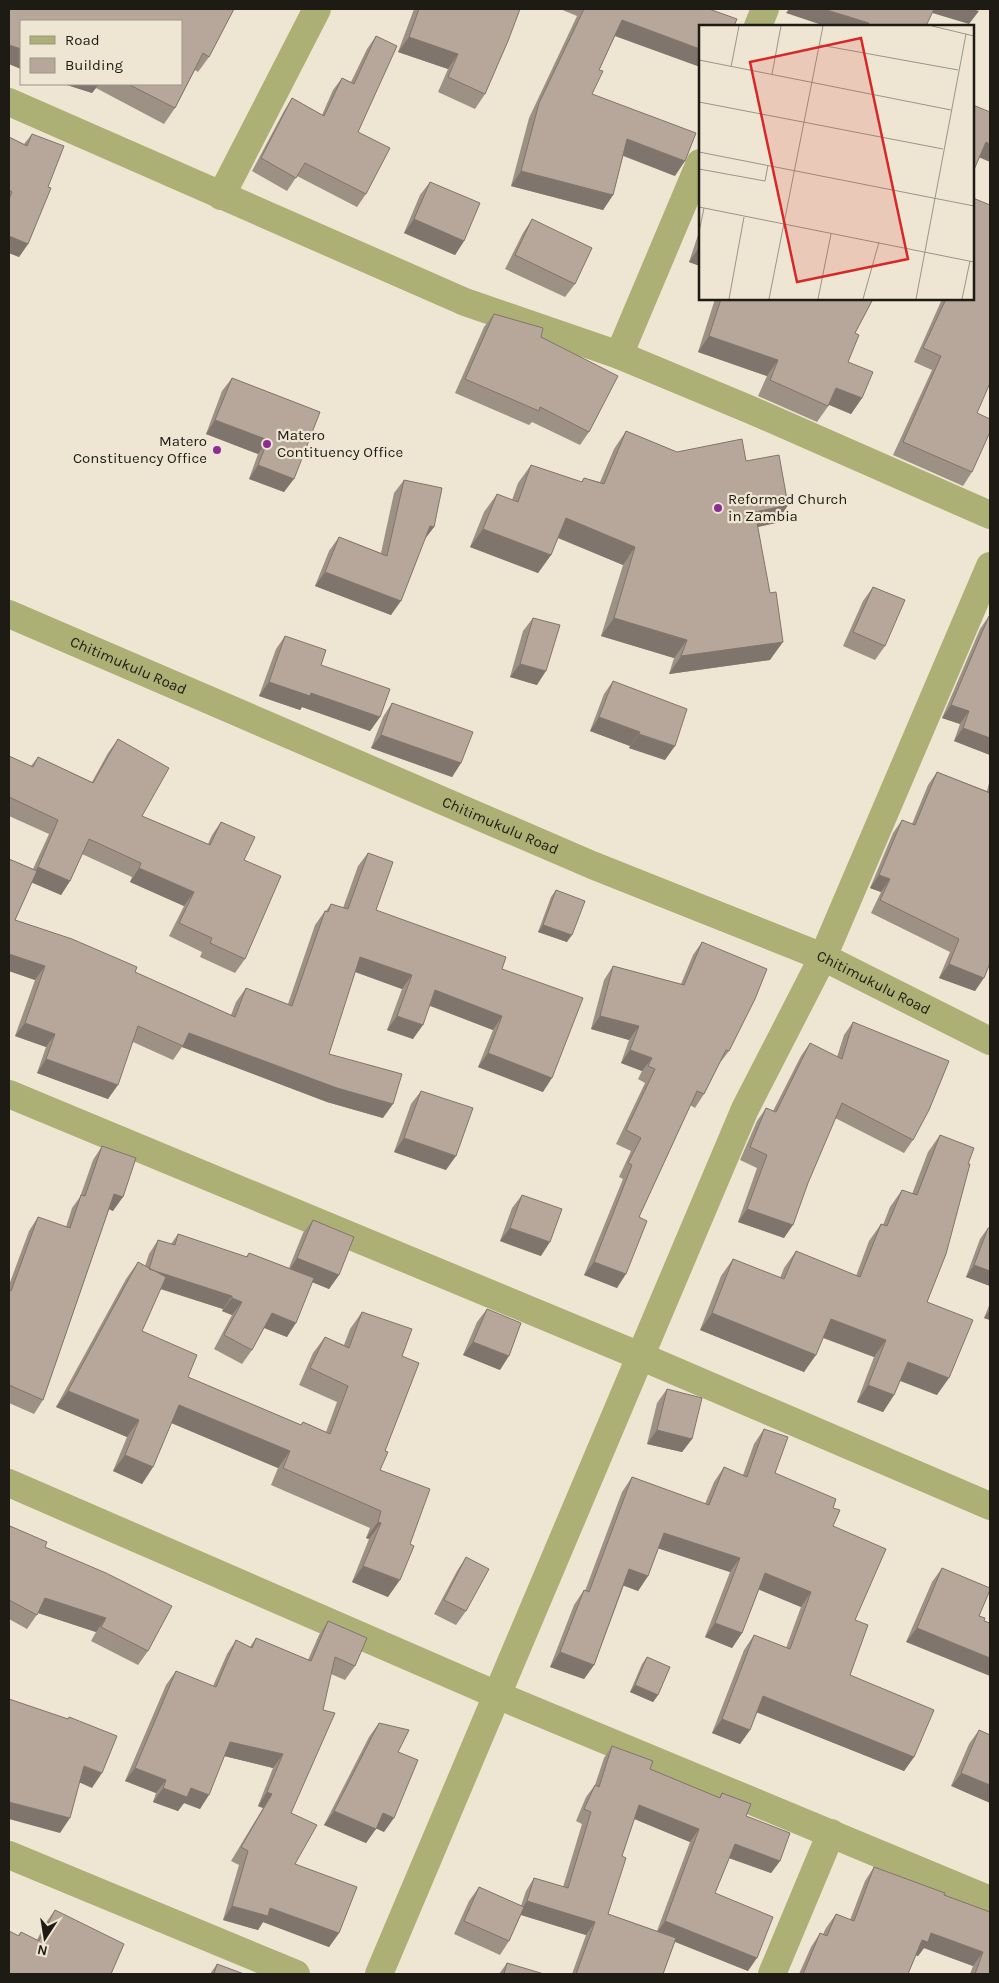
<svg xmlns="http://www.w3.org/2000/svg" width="999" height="1983" font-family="Karla,sans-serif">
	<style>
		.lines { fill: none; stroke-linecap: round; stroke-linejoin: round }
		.minor { stroke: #acb074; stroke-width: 28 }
		.wall { fill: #9d9084; fill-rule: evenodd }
		.shaded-wall { fill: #80756c }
		.building { fill: #b7a79a; stroke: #80756c }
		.poi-dot { fill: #8d2c95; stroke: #eee6d3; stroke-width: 2 }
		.labels { text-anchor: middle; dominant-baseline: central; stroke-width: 4.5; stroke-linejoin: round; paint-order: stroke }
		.poi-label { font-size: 15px; fill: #1d1b14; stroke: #eee6d3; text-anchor: start }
		.street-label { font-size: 15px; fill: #1d1b14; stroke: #eee6d3 }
		.inset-road { fill: none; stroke: #9a9587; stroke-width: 1 }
		.view { fill: #d62828; fill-opacity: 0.15; stroke: #d62828; stroke-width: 2.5 }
		.inset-edge { fill: none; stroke: #1d1b14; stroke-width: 2.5 }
	</style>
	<rect width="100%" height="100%" fill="#eee6d3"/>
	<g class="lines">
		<!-- minor -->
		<g class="minor">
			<path d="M 758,26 L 765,9"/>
			<path d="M 9,102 L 465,302 L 619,355 L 751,410 L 990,515"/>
			<path d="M 221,196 L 317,9"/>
			<path d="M 619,355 L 700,163"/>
			<path id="s1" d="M 9,614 L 592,865 L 823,957 L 990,1041"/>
			<path d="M 9,1094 L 640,1356 L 990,1506"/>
			<path d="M 9,1483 L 497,1695 L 990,1900"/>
			<path d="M 9,1855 L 296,1974"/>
			<path d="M 379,1974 L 745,1109 L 823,957 L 990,566"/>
			<path d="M 772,1974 L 831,1833"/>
		</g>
	</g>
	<!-- wall -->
	<path class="wall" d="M 9,9 L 234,9 L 209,57 L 198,72 L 195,70 L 175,108 L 164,124 L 96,88 L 92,93 L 64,84 L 181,84 L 21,21 L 21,69 L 9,64 Z
		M 414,9 L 520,9 L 485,94 L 475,109 L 438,92 L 448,69 L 398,52 Z
		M 560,9 L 709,9 L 615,36 L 599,70 L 592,94 L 675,176 L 623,156 L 613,195 L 603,210 L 511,186 L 529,118 L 577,16 Z
		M 376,36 L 358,132 L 366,194 L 357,207 L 297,176 L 287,191 L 252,171 L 284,111 L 292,98 L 322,115 L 333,90 L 342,78 L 351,82 L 367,49 Z
		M 32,134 L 48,187 L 28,244 L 19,257 L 9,253 L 9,137 L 24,144 Z
		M 430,182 L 464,241 L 455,255 L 404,233 L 420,195 Z
		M 532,219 L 575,284 L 565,297 L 505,269 L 523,233 Z
		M 700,229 L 700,266 L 689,262 Z
		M 715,299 L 873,299 L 855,333 L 848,362 L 862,398 L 851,414 L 829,405 L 817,422 L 758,396 L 767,376 L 698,352 Z
		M 942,299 L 973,299 L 977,413 L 972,472 L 963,486 L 893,455 L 932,370 L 914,362 Z
		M 494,314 L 541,337 L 589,432 L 580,445 L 532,422 L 529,425 L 455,393 L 484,327 Z
		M 232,378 L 320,412 L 284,492 L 249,479 L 258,454 L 206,434 L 222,391 Z
		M 626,431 L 677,452 L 746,461 L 788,505 L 776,523 L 758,527 L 770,660 L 669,674 L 674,658 L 601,636 L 623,565 L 558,537 L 551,555 L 538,573 L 470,547 L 484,512 L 497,494 L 512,500 L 518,483 L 531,465 L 581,482 L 584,478 L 600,482 L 614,449 Z
		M 404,480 L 434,527 L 424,540 L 391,615 L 315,586 L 329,551 L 339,537 L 381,553 L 394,493 Z
		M 873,587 L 885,646 L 875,660 L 843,646 L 863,601 Z
		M 989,616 L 990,755 L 954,741 L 960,724 L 942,718 L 980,629 Z
		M 533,618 L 537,685 L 510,677 L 523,631 Z
		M 285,636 L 321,665 L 380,717 L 370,731 L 302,707 L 300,710 L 259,696 L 276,649 Z
		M 613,681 L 665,760 L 629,748 L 630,746 L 590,731 L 604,694 Z
		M 392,703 L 461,763 L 452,777 L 371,748 L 383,717 Z
		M 118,739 L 142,816 L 208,844 L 212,835 L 221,822 L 244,860 L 245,959 L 235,973 L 200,957 L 202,952 L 169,936 L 184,906 L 130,882 L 132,877 L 82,854 L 70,881 L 61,895 L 32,882 L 15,920 L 135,972 L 231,1015 L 236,1002 L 246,988 L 288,1004 L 315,925 L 325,911 L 326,911 L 331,904 L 343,908 L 358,866 L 368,853 L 376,910 L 502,969 L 543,1092 L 478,1067 L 493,1030 L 430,1006 L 413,1039 L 387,1030 L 402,989 L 355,972 L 329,1054 L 383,1118 L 327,1102 L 182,1047 L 173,1060 L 133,1042 L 108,1099 L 37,1073 L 46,1047 L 15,1036 L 35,980 L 9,971 L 9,859 L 33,869 L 49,834 L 9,816 L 9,756 L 31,766 L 38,757 L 92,782 L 108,753 Z
		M 937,772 L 987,791 L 990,779 L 990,963 L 975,991 L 939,978 L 950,952 L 871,913 L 881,892 L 870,888 L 893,833 L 902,820 L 912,824 L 928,785 Z
		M 556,890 L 567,942 L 538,932 L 551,897 Z
		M 702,942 L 729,1051 L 719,1064 L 704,1094 L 695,1108 L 690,1105 L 639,1217 L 617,1288 L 584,1275 L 623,1179 L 619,1177 L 631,1151 L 616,1144 L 645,1083 L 638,1079 L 642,1071 L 621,1063 L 629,1040 L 591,1029 L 604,980 L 613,966 L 681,984 L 693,955 Z
		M 853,1022 L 913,1140 L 904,1153 L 835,1118 L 784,1238 L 738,1222 L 757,1168 L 740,1160 L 757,1121 L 766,1108 L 773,1111 L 801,1056 L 810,1043 L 837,1057 L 844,1035 Z
		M 421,1091 L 446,1170 L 394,1152 L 411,1104 Z
		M 940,1135 L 968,1164 L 927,1302 L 937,1395 L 900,1381 L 894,1395 L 883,1412 L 857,1402 L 874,1357 L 823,1338 L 804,1372 L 700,1330 L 721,1276 L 733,1259 L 780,1278 L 784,1268 L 796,1251 L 856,1276 L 869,1241 L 881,1224 L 883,1225 L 890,1207 L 902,1190 L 912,1194 L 928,1152 Z
		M 102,1146 L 113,1211 L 109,1209 L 43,1400 L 34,1414 L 9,1403 L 9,1285 L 29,1231 L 38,1217 L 66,1227 L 72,1208 L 80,1197 L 93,1160 Z
		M 522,1195 L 541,1256 L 500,1241 L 512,1208 Z
		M 313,1220 L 339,1275 L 329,1289 L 312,1282 L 287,1337 L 264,1328 L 252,1350 L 242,1364 L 214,1349 L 232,1315 L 222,1311 L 223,1309 L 160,1289 L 142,1331 L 188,1377 L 301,1425 L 303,1422 L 326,1432 L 337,1402 L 299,1385 L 313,1353 L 325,1337 L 344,1345 L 350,1329 L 362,1312 L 402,1356 L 385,1451 L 380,1470 L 388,1597 L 352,1582 L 369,1539 L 366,1538 L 370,1528 L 271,1485 L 278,1468 L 171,1423 L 153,1467 L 142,1484 L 113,1471 L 127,1437 L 56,1407 L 126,1279 L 138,1262 L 145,1266 L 149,1254 L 158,1240 L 171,1244 L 178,1234 L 246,1257 L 249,1253 L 289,1268 L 303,1233 Z
		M 988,1228 L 990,1228 L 990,1286 L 966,1277 L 980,1239 Z
		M 990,1303 L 990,1320 L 984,1318 Z
		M 487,1309 L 500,1370 L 463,1355 L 477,1322 Z
		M 667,1389 L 692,1439 L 682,1452 L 647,1444 L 657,1403 Z
		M 764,1429 L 775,1473 L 833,1508 L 833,1526 L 855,1620 L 850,1675 L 914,1757 L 904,1771 L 757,1712 L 750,1730 L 740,1744 L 712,1733 L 744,1650 L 754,1635 L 786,1648 L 801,1607 L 759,1589 L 742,1633 L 732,1648 L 705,1637 L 730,1572 L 658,1548 L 648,1576 L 638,1591 L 624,1585 L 594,1665 L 584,1679 L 550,1667 L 574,1605 L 584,1590 L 585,1591 L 622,1492 L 632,1477 L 705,1504 L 714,1482 L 724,1467 L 743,1475 L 754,1444 Z
		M 10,1526 L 45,1547 L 148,1651 L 138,1665 L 91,1641 L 96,1632 L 38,1613 L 27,1629 L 9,1619 L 9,1528 Z
		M 466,1557 L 466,1611 L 456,1625 L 434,1614 L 457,1571 Z
		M 942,1568 L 984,1621 L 906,1642 L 932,1582 Z
		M 328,1621 L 355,1666 L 345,1680 L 331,1674 L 291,1813 L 295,1864 L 339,1933 L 329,1947 L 263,1922 L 258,1930 L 223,1920 L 239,1865 L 231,1861 L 263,1808 L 258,1806 L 273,1768 L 224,1756 L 200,1809 L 184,1803 L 178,1811 L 153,1802 L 156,1793 L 125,1781 L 166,1685 L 176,1671 L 213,1686 L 227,1654 L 236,1640 L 250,1647 L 256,1638 L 308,1660 L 319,1635 Z
		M 647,1657 L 658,1695 L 653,1702 L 630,1692 L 642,1664 Z
		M 379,1723 L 398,1752 L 384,1832 L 376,1828 L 366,1843 L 324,1825 L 369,1737 Z
		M 979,1730 L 990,1735 L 951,1786 L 969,1744 Z
		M 612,1746 L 650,1769 L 719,1798 L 722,1793 L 746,1816 L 780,1861 L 771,1873 L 729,1858 L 715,1893 L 748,1971 L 675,1942 L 663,1974 L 572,1974 L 586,1935 L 521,1915 L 509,1941 L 500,1955 L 454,1934 L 469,1901 L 479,1887 L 521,1906 L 526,1891 L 534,1878 L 563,1887 L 582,1824 L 576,1821 L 586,1797 L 595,1785 L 604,1758 ZM 634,1819 L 690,1842 L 657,1931 L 608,1914 L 622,1856 Z
		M 874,1867 L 944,1895 L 990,1912 L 990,1974 L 970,1974 L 973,1966 L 924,1948 L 918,1956 L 916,1955 L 908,1974 L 799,1974 L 811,1947 L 820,1933 L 823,1934 L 826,1928 L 836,1914 L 850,1920 L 865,1881 Z
		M 55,1910 L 111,1974 L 18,1935 L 21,1932 L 37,1940 L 45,1924 Z
		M 507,1963 L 544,1974 L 499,1974 Z
		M 217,1964 L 244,1974 L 210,1974 Z"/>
	<!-- shaded-wall -->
	<path class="shaded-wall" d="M 789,9 L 824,9 L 869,23 L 867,26 L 825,26 L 786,13 Z
		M 919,9 L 973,9 L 979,11 L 969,24 Z
		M 622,20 L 700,49 L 700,67 L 612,35 Z
		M 409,37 L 458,54 L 448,69 L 398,52 Z
		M 9,45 L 21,49 L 21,69 L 9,64 Z
		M 64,84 L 99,84 L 92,93 Z
		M 627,139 L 685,161 L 675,176 L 617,153 Z
		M 986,142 L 990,144 L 990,162 L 976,156 Z
		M 521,171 L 613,195 L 603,210 L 511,186 Z
		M 414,219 L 464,241 L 455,255 L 404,233 Z
		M 9,236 L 28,244 L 19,257 L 9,253 Z
		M 700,246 L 700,266 L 689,262 Z
		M 709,336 L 778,360 L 767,376 L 698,352 Z
		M 836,388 L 862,398 L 851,414 L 825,403 Z
		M 215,420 L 268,440 L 258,454 L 206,434 Z
		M 258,465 L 294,479 L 284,492 L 249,479 Z
		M 788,505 L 776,523 L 742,530 L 755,512 Z
		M 566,518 L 635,547 L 623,565 L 553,536 Z
		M 430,526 L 434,527 L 424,540 Z
		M 483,529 L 551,555 L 538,573 L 470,547 Z
		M 325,572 L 401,601 L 391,615 L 315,586 Z
		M 614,618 L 687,640 L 674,658 L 601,636 Z
		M 783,642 L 770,660 L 669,674 L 681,656 Z
		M 520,664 L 546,671 L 537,685 L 510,677 Z
		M 269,682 L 311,693 L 380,717 L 370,731 L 302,707 L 300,710 L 259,696 Z
		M 951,705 L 969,711 L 960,724 L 942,718 Z
		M 599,717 L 640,732 L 630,746 L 590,731 Z
		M 963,728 L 990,738 L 990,755 L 954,741 Z
		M 639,734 L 675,746 L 665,760 L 629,748 Z
		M 381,735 L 461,763 L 452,777 L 371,748 Z
		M 38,867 L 70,881 L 61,895 L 28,881 Z
		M 139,868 L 194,892 L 184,906 L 130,882 Z
		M 879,875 L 890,879 L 881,892 L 870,888 Z
		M 543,925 L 572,935 L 567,942 L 538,932 Z
		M 9,954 L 45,966 L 35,980 L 9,971 Z
		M 360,957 L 412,975 L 402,989 L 350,970 Z
		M 949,964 L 984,978 L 975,991 L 939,978 Z
		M 435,990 L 502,1016 L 493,1030 L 426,1004 Z
		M 397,1016 L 423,1025 L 413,1039 L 387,1030 Z
		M 600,1016 L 639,1026 L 629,1040 L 591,1029 Z
		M 25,1023 L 55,1034 L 46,1047 L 15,1036 Z
		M 189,1033 L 393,1104 L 383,1118 L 327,1102 L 182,1047 Z
		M 630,1050 L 652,1058 L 642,1071 L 621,1063 Z
		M 488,1053 L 552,1078 L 543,1092 L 478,1067 Z
		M 46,1059 L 118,1085 L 108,1099 L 37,1073 Z
		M 404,1138 L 456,1156 L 446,1170 L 394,1152 Z
		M 114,1194 L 123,1197 L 113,1211 L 104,1207 Z
		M 747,1209 L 793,1225 L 784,1238 L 738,1222 Z
		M 510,1228 L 550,1242 L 541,1256 L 500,1241 Z
		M 297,1258 L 339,1275 L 329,1289 L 288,1272 Z
		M 594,1262 L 626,1274 L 617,1288 L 584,1275 Z
		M 974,1265 L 990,1271 L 990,1286 L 966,1277 Z
		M 149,1269 L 232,1296 L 223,1309 L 140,1282 Z
		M 232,1298 L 242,1302 L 232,1315 L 222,1311 Z
		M 990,1310 L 990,1320 L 984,1318 Z
		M 272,1313 L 296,1323 L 287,1337 L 262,1327 Z
		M 712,1313 L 816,1355 L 804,1372 L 700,1330 Z
		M 831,1319 L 886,1340 L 874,1357 L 819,1336 Z
		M 473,1342 L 509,1356 L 500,1370 L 463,1355 Z
		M 908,1362 L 949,1378 L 937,1395 L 896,1379 Z
		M 868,1385 L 894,1395 L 883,1412 L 857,1402 Z
		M 68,1391 L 139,1420 L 127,1437 L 56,1407 Z
		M 179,1405 L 290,1451 L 278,1468 L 167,1421 Z
		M 657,1430 L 692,1439 L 682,1452 L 647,1444 Z
		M 125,1455 L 153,1467 L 142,1484 L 113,1471 Z
		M 378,1522 L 381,1523 L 369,1539 L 366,1538 Z
		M 664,1533 L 740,1558 L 730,1572 L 654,1547 Z
		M 363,1566 L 400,1580 L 388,1597 L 352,1582 Z
		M 629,1569 L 648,1576 L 638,1591 L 619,1584 Z
		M 765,1573 L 811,1592 L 801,1607 L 755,1588 Z
		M 45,1598 L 106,1618 L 96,1632 L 35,1612 Z
		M 715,1623 L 742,1633 L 732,1648 L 705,1637 Z
		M 917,1628 L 990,1658 L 990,1676 L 906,1642 Z
		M 560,1652 L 594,1665 L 584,1679 L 550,1667 Z
		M 635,1685 L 658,1695 L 653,1702 L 630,1692 Z
		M 763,1696 L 914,1757 L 904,1771 L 753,1711 Z
		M 722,1719 L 750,1730 L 740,1744 L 712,1733 Z
		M 230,1742 L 283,1754 L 273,1768 L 220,1755 Z
		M 84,1766 L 102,1773 L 92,1788 L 74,1780 Z
		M 135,1768 L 166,1780 L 156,1793 L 125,1781 Z
		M 961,1773 L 990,1785 L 990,1803 L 951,1786 Z
		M 163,1788 L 191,1788 L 209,1795 L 200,1809 L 184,1803 L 178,1811 L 153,1802 Z
		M 267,1792 L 272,1794 L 263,1808 L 258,1806 Z
		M 9,1802 L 70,1818 L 60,1833 L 9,1819 Z
		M 639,1805 L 699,1829 L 690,1842 L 630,1817 Z
		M 334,1811 L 376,1829 L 366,1843 L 324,1825 Z
		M 383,1813 L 394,1818 L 384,1832 L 373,1827 Z
		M 735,1844 L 780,1861 L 771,1873 L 726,1857 Z
		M 527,1901 L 595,1922 L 586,1935 L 518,1914 Z
		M 232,1906 L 270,1908 L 339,1933 L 329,1947 L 263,1922 L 258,1930 L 223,1920 Z
		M 665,1921 L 757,1958 L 748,1971 L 656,1934 Z
		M 931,1933 L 983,1952 L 973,1966 L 924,1948 L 918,1956 L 912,1954 L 922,1940 Z"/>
	<!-- building -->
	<path class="building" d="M 9,9 L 234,9 L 209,57 L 203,53 L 175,108 L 128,84 L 181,84 L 181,21 L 21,21 L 21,49 L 9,45 Z
		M 419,9 L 520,9 L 508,41 L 485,94 L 448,77 L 458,54 L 409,37 Z
		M 584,9 L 709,9 L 737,19 L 734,26 L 700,26 L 700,49 L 622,20 L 599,70 L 603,71 L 592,94 L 696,133 L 685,161 L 627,139 L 613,195 L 521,171 L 539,103 Z
		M 824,9 L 934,9 L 926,26 L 867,26 L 869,23 Z
		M 376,36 L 397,46 L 358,132 L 390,148 L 366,194 L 305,163 L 296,178 L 261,158 L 292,98 L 324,116 L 342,78 L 354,84 Z
		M 973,105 L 990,112 L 990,144 L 986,142 L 973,172 Z
		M 32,134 L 64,146 L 48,187 L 51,188 L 28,244 L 9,236 L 9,199 L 12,192 L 9,190 L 9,137 L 27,146 Z
		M 430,182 L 480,203 L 464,241 L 414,219 Z
		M 973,198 L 990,205 L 990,383 L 977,413 L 990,419 L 990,432 L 972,472 L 903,442 L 941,356 L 923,348 L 946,299 L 973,299 Z
		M 532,219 L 592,248 L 575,284 L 515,255 Z
		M 721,299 L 873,299 L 855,333 L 859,335 L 848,362 L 873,372 L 862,398 L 836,388 L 828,406 L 770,380 L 778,360 L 709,336 Z
		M 494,314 L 543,328 L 541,337 L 618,376 L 589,432 L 540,407 L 539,411 L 465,379 Z
		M 232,378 L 320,412 L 294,479 L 258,465 L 268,440 L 215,420 Z
		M 626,431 L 677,452 L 742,439 L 746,461 L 779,455 L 788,505 L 755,512 L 770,593 L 776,592 L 783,642 L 681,656 L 687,640 L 614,618 L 635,547 L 566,518 L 551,555 L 483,529 L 497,494 L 518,502 L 531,465 L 582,482 L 584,478 L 604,484 Z
		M 404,480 L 442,488 L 434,527 L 430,526 L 401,601 L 325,572 L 339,537 L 387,556 Z
		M 873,587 L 905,600 L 885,646 L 853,632 Z
		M 989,616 L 990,616 L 990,738 L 963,728 L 969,711 L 951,705 Z
		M 533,618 L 560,625 L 546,671 L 520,664 Z
		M 285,636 L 326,650 L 321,665 L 390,689 L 380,717 L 311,693 L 310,696 L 269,682 Z
		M 613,681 L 687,709 L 675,746 L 639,734 L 640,732 L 599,717 Z
		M 392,703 L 473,732 L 461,763 L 381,735 Z
		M 118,739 L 169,768 L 142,816 L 210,845 L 221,822 L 255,837 L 244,860 L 281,876 L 245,959 L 210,943 L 212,938 L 179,923 L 194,892 L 139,868 L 141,863 L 89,839 L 70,881 L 38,867 L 58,820 L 9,797 L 9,756 L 33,767 L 38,757 L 93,783 Z
		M 937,772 L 990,793 L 990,963 L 984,978 L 949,964 L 959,939 L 880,900 L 890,879 L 879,875 L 902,820 L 915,825 Z
		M 368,853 L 393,862 L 376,910 L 506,957 L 502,969 L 583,998 L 552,1078 L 488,1053 L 502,1016 L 435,990 L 423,1025 L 397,1016 L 412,975 L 360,957 L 329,1054 L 402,1074 L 393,1104 L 337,1088 L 189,1033 L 183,1046 L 138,1026 L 118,1085 L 46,1059 L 55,1034 L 25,1023 L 45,966 L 9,954 L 9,859 L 37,871 L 15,920 L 72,939 L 137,967 L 135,972 L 235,1017 L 246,988 L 292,1006 L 325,911 L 328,912 L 331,904 L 348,909 Z
		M 556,890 L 585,901 L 572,935 L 543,925 Z
		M 702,942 L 767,969 L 755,999 L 729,1051 L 726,1050 L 704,1094 L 697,1091 L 639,1217 L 647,1221 L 626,1274 L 594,1262 L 632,1165 L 628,1163 L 641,1138 L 626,1130 L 655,1069 L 648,1066 L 652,1058 L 630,1050 L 639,1026 L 600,1016 L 613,966 L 684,985 Z
		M 853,1022 L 949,1061 L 929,1110 L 913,1140 L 842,1103 L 808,1183 L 793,1225 L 747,1209 L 767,1155 L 750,1147 L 766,1108 L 776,1112 L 810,1043 L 842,1059 Z
		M 421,1091 L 473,1108 L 456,1156 L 404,1138 Z
		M 940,1135 L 974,1148 L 968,1164 L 970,1164 L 946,1254 L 927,1302 L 973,1320 L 949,1378 L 908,1362 L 894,1395 L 868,1385 L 886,1340 L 831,1319 L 816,1355 L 712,1313 L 733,1259 L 784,1279 L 796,1251 L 860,1277 L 881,1224 L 887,1226 L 902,1190 L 917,1195 Z
		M 102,1146 L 136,1158 L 123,1197 L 114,1194 L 43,1400 L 9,1385 L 9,1290 L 11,1291 L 38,1217 L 70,1228 L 81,1195 L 85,1196 Z
		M 522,1195 L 562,1209 L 550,1242 L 510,1228 Z
		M 313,1220 L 354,1237 L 339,1275 L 297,1258 Z
		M 988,1228 L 990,1228 L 990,1271 L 974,1265 Z
		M 178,1234 L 247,1257 L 249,1253 L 314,1278 L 296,1323 L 272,1313 L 252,1350 L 224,1335 L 242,1302 L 232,1298 L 232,1296 L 149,1269 L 158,1240 L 175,1245 Z
		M 138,1262 L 166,1277 L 142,1331 L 197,1355 L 188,1377 L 301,1425 L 303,1422 L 330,1434 L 348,1386 L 310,1368 L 325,1337 L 349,1348 L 362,1312 L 412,1329 L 402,1356 L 419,1363 L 385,1451 L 388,1452 L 380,1470 L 430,1489 L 410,1544 L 414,1546 L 400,1580 L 363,1566 L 381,1523 L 378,1522 L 381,1511 L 283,1468 L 290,1451 L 179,1405 L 153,1467 L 125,1455 L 139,1420 L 68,1391 Z
		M 487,1309 L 521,1323 L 509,1356 L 473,1342 Z
		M 667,1389 L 702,1398 L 692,1439 L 657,1430 Z
		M 764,1429 L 788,1437 L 775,1473 L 836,1499 L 833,1508 L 840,1510 L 833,1526 L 886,1549 L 855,1620 L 868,1625 L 850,1675 L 934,1710 L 914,1757 L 763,1696 L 750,1730 L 722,1719 L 754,1635 L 790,1649 L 811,1592 L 765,1573 L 742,1633 L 715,1623 L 740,1558 L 664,1533 L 648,1576 L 629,1569 L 594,1665 L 560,1652 L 584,1590 L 589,1592 L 632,1477 L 709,1505 L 724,1467 L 747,1477 Z
		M 10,1526 L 47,1542 L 45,1547 L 106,1573 L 172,1606 L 148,1651 L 101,1627 L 106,1618 L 45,1598 L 37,1615 L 9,1600 L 9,1530 Z
		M 466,1557 L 489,1569 L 466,1611 L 444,1600 Z
		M 942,1568 L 990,1588 L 990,1590 L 979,1616 L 985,1618 L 984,1621 L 990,1623 L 990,1658 L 917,1628 Z
		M 328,1621 L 367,1638 L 355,1666 L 335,1657 L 323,1710 L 335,1713 L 291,1813 L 317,1825 L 295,1864 L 357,1887 L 339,1933 L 270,1908 L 268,1916 L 232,1906 L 248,1851 L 241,1847 L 272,1794 L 267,1792 L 283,1754 L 230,1742 L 209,1795 L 191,1788 L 187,1797 L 163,1788 L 166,1780 L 135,1768 L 176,1671 L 216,1687 L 236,1640 L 252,1648 L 256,1638 L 311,1661 Z
		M 647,1657 L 670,1667 L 658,1695 L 635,1685 Z
		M 9,1699 L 68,1719 L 69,1717 L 117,1736 L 102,1773 L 84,1766 L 70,1818 L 9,1802 Z
		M 379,1723 L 409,1730 L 398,1752 L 418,1760 L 394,1818 L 383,1813 L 376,1829 L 334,1811 Z
		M 979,1730 L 990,1735 L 990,1785 L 961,1773 Z
		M 612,1746 L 653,1761 L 650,1769 L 720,1798 L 722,1793 L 751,1804 L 746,1816 L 790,1833 L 780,1861 L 735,1844 L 715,1893 L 773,1917 L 757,1958 L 665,1921 L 699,1829 L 639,1805 L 622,1856 L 626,1858 L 608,1914 L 676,1938 L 663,1974 L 576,1974 L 595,1922 L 527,1901 L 534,1878 L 568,1888 L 591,1812 L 584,1809 L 595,1785 L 599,1787 Z
		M 874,1867 L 945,1893 L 944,1895 L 990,1912 L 990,1974 L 975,1974 L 983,1952 L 931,1933 L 928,1942 L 922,1940 L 908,1974 L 803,1974 L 820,1933 L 827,1936 L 836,1914 L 854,1921 Z
		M 479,1887 L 524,1907 L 509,1941 L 464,1921 Z
		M 55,1910 L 124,1944 L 111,1974 L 9,1974 L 9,1931 L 19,1936 L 21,1932 L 39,1941 Z
		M 507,1963 L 544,1974 L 504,1974 Z
		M 217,1964 L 244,1974 L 214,1974 Z"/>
	<!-- markers -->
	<g class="poi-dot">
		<circle cx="267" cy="444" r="5"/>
		<circle cx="217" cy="450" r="5"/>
		<circle cx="718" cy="508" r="5"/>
	</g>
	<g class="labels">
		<!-- poi labels -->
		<g class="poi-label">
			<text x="277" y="435">Matero<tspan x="277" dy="17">Contituency Office</tspan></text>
			<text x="207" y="441" text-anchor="end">Matero<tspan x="207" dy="17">Constituency Office</tspan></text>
			<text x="728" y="499">Reformed Church<tspan x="728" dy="17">in Zambia</tspan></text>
		</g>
		<!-- street labels -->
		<g class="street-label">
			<text stroke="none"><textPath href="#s1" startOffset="130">Chitimukulu Road</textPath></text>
			<text stroke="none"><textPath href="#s1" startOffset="535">Chitimukulu Road</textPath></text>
			<text stroke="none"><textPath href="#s1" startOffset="940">Chitimukulu Road</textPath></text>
		</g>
	</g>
	<!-- overview -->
	<g transform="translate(699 25)">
		<rect width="275" height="275" fill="#eee6d3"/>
		<path class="inset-road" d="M 233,1 L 275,11M 121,20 L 259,45M 0,35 L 252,85M 32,42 L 40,1M 73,49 L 82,1M 0,77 L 244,124M 0,127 L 275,181M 0,144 L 66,156 L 69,140M 0,182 L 275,237M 0,207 L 5,183M 30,274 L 45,192M 70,274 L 124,1M 119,274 L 132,209M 164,274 L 180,217M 217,274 L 267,9M 263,274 L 271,236"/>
		<path class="view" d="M 162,13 L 209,234 L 98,257 L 51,37 Z"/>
		<rect width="275" height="275" class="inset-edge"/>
	</g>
	<!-- border -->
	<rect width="999" height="1983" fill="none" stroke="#1d1b14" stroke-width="20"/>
	<!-- legend -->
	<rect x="20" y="20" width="162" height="65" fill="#eee6d3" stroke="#9a9587"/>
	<rect x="30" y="36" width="25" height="8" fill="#acb074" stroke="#9a9587"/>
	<text x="65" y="45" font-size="15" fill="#1d1b14">Road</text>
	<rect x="30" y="58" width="25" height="15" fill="#b7a79a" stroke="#9a9587"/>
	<text x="65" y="70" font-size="15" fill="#1d1b14">Building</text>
	<!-- north arrow -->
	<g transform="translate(45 1938) rotate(192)" stroke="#eee6d3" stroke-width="4" paint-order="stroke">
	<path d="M0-4L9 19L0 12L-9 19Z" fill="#1d1b14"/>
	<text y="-8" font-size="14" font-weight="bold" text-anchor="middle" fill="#1d1b14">N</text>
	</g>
</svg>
